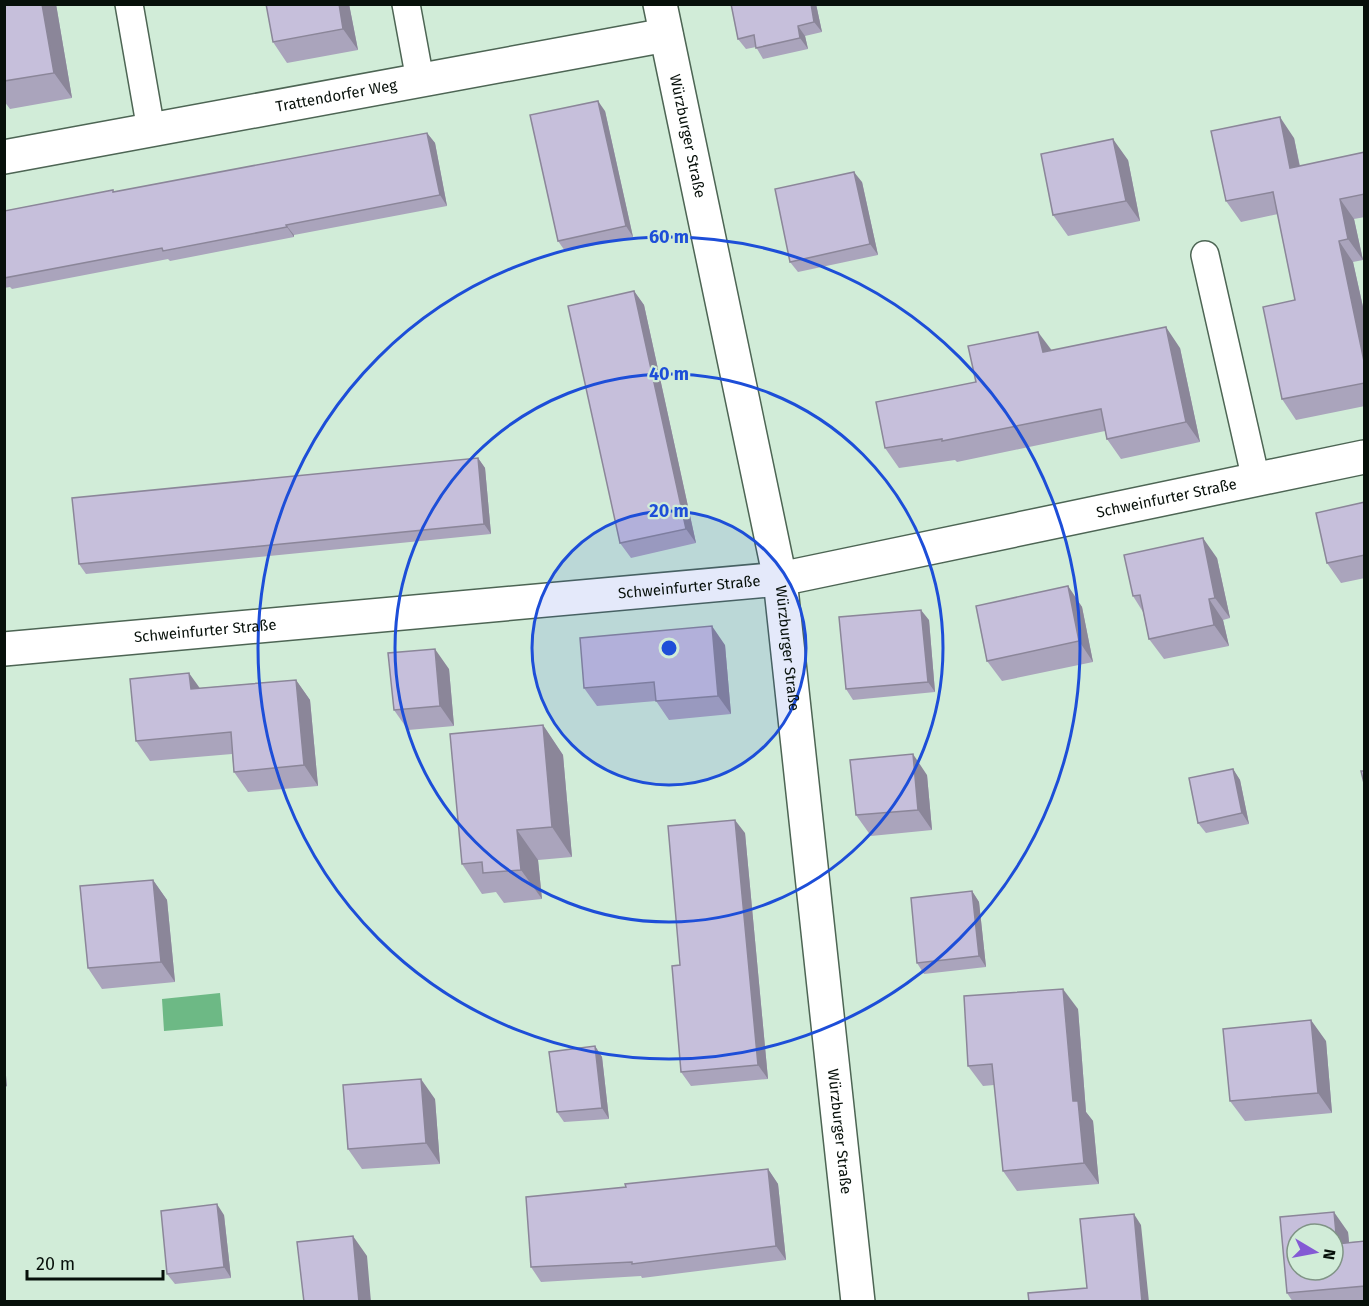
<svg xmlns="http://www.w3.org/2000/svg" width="1369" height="1306" font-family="'Fira Sans',sans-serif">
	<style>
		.water { fill: #6db985 }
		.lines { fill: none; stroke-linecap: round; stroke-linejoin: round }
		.lane-casing { stroke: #4d6554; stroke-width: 30 }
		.street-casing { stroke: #4d6554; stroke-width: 36 }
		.lane { stroke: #fff; stroke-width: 27 }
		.street { stroke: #fff; stroke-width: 33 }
		.wall { fill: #aaa4bc }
		.shaded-wall { fill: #8b8699 }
		.building { fill: #c6bfdb; stroke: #8b8699; stroke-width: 1.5; fill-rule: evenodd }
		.ring { fill: none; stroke: #1d4ed8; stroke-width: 3 }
		.labels { text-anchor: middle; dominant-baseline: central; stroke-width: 4.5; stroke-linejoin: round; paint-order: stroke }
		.street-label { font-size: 15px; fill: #07100a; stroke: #d1ecd8 }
		.centre { fill: #1d4ed8; stroke: #d1ecd8; stroke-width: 3 }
		.ring-label { font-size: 18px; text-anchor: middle; font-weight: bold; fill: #1d4ed8; stroke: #d1ecd8; stroke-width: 4.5; stroke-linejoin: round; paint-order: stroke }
	</style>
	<rect width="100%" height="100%" fill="#d1ecd8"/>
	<!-- water -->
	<path class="water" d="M 220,993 L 223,1026 L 164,1031 L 162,999 Z"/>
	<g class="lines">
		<!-- lane casing -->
		<g class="lane-casing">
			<path id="lane" d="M 129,4 L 151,130
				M 406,4 L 420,80
				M 1205,255 L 1256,480"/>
		</g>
		<!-- street casing -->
		<g class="street-casing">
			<g id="street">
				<path id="s1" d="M 660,4 L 780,579 L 858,1302"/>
				<path id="s2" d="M 4,157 L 666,35"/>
				<path id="s3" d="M 4,649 L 780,579 L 1364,457"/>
			</g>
		</g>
		<!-- lane -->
		<use href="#lane" class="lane"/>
		<!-- street -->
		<use href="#street" class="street"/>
	</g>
	<!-- wall -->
	<path class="wall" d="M 4,4 L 56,4 L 72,98 L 10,109 L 4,101 Z
		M 349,4 L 358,50 L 287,63 L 273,42 Z
		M 731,4 L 816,4 L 822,32 L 805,36 L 808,49 L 763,59 L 756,47 L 746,49 L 738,39 Z
		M 605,111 L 633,237 L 565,251 L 558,241 Z
		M 427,133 L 435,143 L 447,206 L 294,235 L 294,237 L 170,261 L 168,259 L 12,289 L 10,287 L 4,288 L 4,211 L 113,190 L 114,192 Z
		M 1294,138 L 1300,166 L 1365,152 L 1365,217 L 1354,219 L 1363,260 L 1353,262 L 1365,316 L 1365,406 L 1296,420 L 1282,399 L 1295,300 L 1278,214 L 1241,222 L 1226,201 Z
		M 1128,160 L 1140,221 L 1068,236 L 1053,215 Z
		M 862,182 L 878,255 L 798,272 L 790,262 Z
		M 634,291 L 644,305 L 696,543 L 631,558 L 620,543 Z
		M 1180,348 L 1200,442 L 1121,459 L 1107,439 L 1105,431 L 957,462 L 955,460 L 899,468 L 885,448 L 976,382 L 1052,351 Z
		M 478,458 L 485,468 L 491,534 L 86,574 L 79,564 Z
		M 1365,502 L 1365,578 L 1341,583 L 1327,563 Z
		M 1217,558 L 1230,618 L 1223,620 L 1229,646 L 1164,659 L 1149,639 L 1143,612 L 1133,596 Z
		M 1068,586 L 1082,607 L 1093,662 L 1002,681 L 987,661 Z
		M 929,620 L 935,692 L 853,700 L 846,689 Z
		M 725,645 L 731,714 L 669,720 L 656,701 L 597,706 L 584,688 Z
		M 449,669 L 454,726 L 408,730 L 394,710 Z
		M 296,680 L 310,700 L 318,786 L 248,792 L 234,772 L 232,754 L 150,761 L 136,741 L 200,688 Z
		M 543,725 L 563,755 L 572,857 L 538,860 L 542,899 L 504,903 L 496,892 L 482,894 L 462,864 Z
		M 1233,769 L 1240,780 L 1249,824 L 1206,833 L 1198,823 Z
		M 927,775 L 932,830 L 871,836 L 856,815 Z
		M 745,833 L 768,1079 L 691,1086 L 681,1072 L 680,965 Z
		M 153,880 L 167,900 L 175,982 L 102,989 L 88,968 Z
		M 972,891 L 979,902 L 986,967 L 924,974 L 917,963 Z
		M 1078,1009 L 1086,1112 L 1093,1121 L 1099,1184 L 1017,1191 L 1003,1171 L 994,1085 L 983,1086 L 968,1066 Z
		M 1326,1041 L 1332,1113 L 1245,1121 L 1230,1101 Z
		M 595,1046 L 602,1057 L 609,1119 L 564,1122 L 557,1112 Z
		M 435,1099 L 440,1164 L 362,1169 L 348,1149 Z
		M 768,1169 L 778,1184 L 786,1260 L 642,1278 L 641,1276 L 541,1282 L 531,1267 L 626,1187 Z
		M 224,1215 L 231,1278 L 175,1284 L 167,1274 Z
		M 1348,1232 L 1349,1242 L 1365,1241 L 1365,1302 L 1293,1302 L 1287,1293 Z"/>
	<!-- shaded-wall -->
	<path class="shaded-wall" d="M 42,4 L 56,4 L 72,98 L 54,73 Z
		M 339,4 L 349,4 L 358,50 L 343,29 Z
		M 811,4 L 816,4 L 822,32 L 814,22 Z
		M 798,26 L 805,36 L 808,49 L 800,38 Z
		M 598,101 L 605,111 L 633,237 L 626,226 Z
		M 1280,117 L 1294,138 L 1304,188 L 1290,168 Z
		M 427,133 L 435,143 L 447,206 L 440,195 Z
		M 1113,139 L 1128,160 L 1140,221 L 1126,201 Z
		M 854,172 L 862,182 L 878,255 L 870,244 Z
		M 1340,199 L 1354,219 L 1363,260 L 1348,239 Z
		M 286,225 L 294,235 L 294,237 L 287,227 Z
		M 1339,241 L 1353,262 L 1365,316 L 1365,366 Z
		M 634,291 L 644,305 L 696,543 L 686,529 Z
		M 1166,327 L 1180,348 L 1200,442 L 1186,422 Z
		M 1038,332 L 1053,352 L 1043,352 Z
		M 478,458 L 485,468 L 491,534 L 484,524 Z
		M 1203,538 L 1217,558 L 1230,618 L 1215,598 Z
		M 4,560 L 6,579 L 4,576 Z
		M 1068,586 L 1082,607 L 1093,662 L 1079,641 Z
		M 1209,599 L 1223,620 L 1229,646 L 1214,625 Z
		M 921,610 L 929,620 L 935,692 L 928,682 Z
		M 712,626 L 725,645 L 731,714 L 718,696 Z
		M 435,649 L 449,669 L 454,726 L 440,706 Z
		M 189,673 L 204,694 L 191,689 Z
		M 296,680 L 310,700 L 318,786 L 304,765 Z
		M 543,725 L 563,755 L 572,857 L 552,827 Z
		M 913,754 L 927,775 L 932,830 L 918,810 Z
		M 1233,769 L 1240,780 L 1249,824 L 1242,813 Z
		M 735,820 L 745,833 L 768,1079 L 758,1065 Z
		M 517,830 L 538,860 L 542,899 L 521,870 Z
		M 153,880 L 167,900 L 175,982 L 161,962 Z
		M 972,891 L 979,902 L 986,967 L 979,956 Z
		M 1063,989 L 1078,1009 L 1086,1112 L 1093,1121 L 1099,1184 L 1084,1163 L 1073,1101 Z
		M 1311,1020 L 1326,1041 L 1332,1113 L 1318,1093 Z
		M 595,1046 L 602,1057 L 609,1119 L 602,1108 Z
		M 4,1052 L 7,1087 L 4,1083 Z
		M 421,1079 L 435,1099 L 440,1164 L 426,1143 Z
		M 768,1169 L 778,1184 L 786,1260 L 776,1246 Z
		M 217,1204 L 224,1215 L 231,1278 L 224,1267 Z
		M 1334,1212 L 1348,1232 L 1351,1264 L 1337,1244 Z
		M 1134,1214 L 1141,1225 L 1149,1302 L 1142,1302 Z
		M 353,1236 L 367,1256 L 371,1302 L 359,1302 Z"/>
	<!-- building -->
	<path class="building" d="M 4,4 L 42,4 L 54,73 L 4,81 Z
		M 266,4 L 339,4 L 343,29 L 273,42 Z
		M 731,4 L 811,4 L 814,22 L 798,26 L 800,38 L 756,48 L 754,35 L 738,39 Z
		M 598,101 L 626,226 L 558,241 L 530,115 Z
		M 1280,117 L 1290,168 L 1365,152 L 1365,194 L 1340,199 L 1348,239 L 1339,241 L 1365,366 L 1365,383 L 1282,399 L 1263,307 L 1295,300 L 1273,192 L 1226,201 L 1211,131 Z
		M 427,133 L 440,195 L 286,225 L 287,227 L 163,251 L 162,248 L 4,278 L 4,211 L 113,190 L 113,192 Z
		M 1113,139 L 1126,201 L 1053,215 L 1041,154 Z
		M 854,172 L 870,244 L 790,262 L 775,189 Z
		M 634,291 L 686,529 L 620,543 L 568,306 Z
		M 1166,327 L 1186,422 L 1107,439 L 1101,409 L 942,441 L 942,439 L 885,448 L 876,402 L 976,382 L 968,346 L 1038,332 L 1043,352 Z
		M 478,458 L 484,524 L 79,564 L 72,498 Z
		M 1365,502 L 1365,555 L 1327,563 L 1316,513 Z
		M 1203,538 L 1215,598 L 1209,599 L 1214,625 L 1149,639 L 1140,595 L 1133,596 L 1124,555 Z
		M 1068,586 L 1079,641 L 987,661 L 976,606 Z
		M 921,610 L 928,682 L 846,689 L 839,617 Z
		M 712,626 L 718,696 L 656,701 L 654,682 L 584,688 L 580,638 Z
		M 435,649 L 440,706 L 394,710 L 388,653 Z
		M 189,673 L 191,689 L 296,680 L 304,765 L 234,772 L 231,732 L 136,741 L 130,679 Z
		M 543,725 L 552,827 L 517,830 L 521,870 L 483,873 L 482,862 L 462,864 L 450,734 Z
		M 913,754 L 918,810 L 856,815 L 850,760 Z
		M 1233,769 L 1242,813 L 1198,823 L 1189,778 Z
		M 1361,771 L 1365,771 L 1365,787 Z
		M 735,820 L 758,1065 L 681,1072 L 672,966 L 680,965 L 668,826 Z
		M 153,880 L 161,962 L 88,968 L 80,886 Z
		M 972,891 L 979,956 L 917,963 L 911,898 Z
		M 1063,989 L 1073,1101 L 1078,1101 L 1084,1163 L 1003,1171 L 992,1064 L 968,1066 L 964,996 Z
		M 1311,1020 L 1318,1093 L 1230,1101 L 1223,1029 Z
		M 595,1046 L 602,1108 L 557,1112 L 549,1052 Z
		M 421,1079 L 426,1143 L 348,1149 L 343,1085 Z
		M 768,1169 L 776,1246 L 632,1264 L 632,1262 L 531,1267 L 526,1197 L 626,1187 L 625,1184 Z
		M 217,1204 L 224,1267 L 167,1274 L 161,1211 Z
		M 1334,1212 L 1337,1244 L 1365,1241 L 1365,1286 L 1287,1293 L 1280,1217 ZM 1297,1234 L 1333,1234 L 1333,1270 L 1297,1270 Z
		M 1134,1214 L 1142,1302 L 1029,1302 L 1028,1293 L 1087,1288 L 1080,1219 Z
		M 353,1236 L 359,1302 L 304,1302 L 297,1242 Z"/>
	<!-- distance rings -->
	<circle cx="669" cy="648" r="137" fill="#1d4ed8" fill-opacity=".12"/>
	<g class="ring">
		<circle cx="669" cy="648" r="137"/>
		<circle cx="669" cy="648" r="274"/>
		<circle cx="669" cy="648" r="411"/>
	</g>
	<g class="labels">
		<!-- street labels -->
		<g class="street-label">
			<text stroke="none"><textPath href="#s2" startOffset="338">Trattendorfer Weg</textPath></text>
			<text stroke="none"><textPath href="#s1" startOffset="135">Würzburger Straße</textPath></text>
			<text stroke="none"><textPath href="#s3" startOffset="1174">Schweinfurter Straße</textPath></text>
			<text stroke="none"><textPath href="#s3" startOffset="688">Schweinfurter Straße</textPath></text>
			<text stroke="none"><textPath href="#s3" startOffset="202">Schweinfurter Straße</textPath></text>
			<text stroke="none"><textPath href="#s1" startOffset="657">Würzburger Straße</textPath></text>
			<text stroke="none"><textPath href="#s1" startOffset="1143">Würzburger Straße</textPath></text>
		</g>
	</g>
	<circle cx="669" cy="648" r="9" class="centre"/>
	<g class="ring-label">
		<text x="669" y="243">60 m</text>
		<text x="669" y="380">40 m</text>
		<text x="669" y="517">20 m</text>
	</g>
	<!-- border -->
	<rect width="1369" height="1306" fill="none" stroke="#07100a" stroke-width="12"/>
	<!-- north arrow -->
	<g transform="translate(1315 1252) rotate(100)"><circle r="28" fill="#d1ecd8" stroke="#809486" stroke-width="1.5"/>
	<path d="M0-4.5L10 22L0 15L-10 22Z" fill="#845ad4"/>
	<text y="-9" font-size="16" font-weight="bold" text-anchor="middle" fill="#07100a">N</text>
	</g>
	<!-- scale -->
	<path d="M27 1270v9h136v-9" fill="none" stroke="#07100a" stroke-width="3"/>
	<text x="36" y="1270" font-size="18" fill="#07100a" stroke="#d1ecd8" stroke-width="4.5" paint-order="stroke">20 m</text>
</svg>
